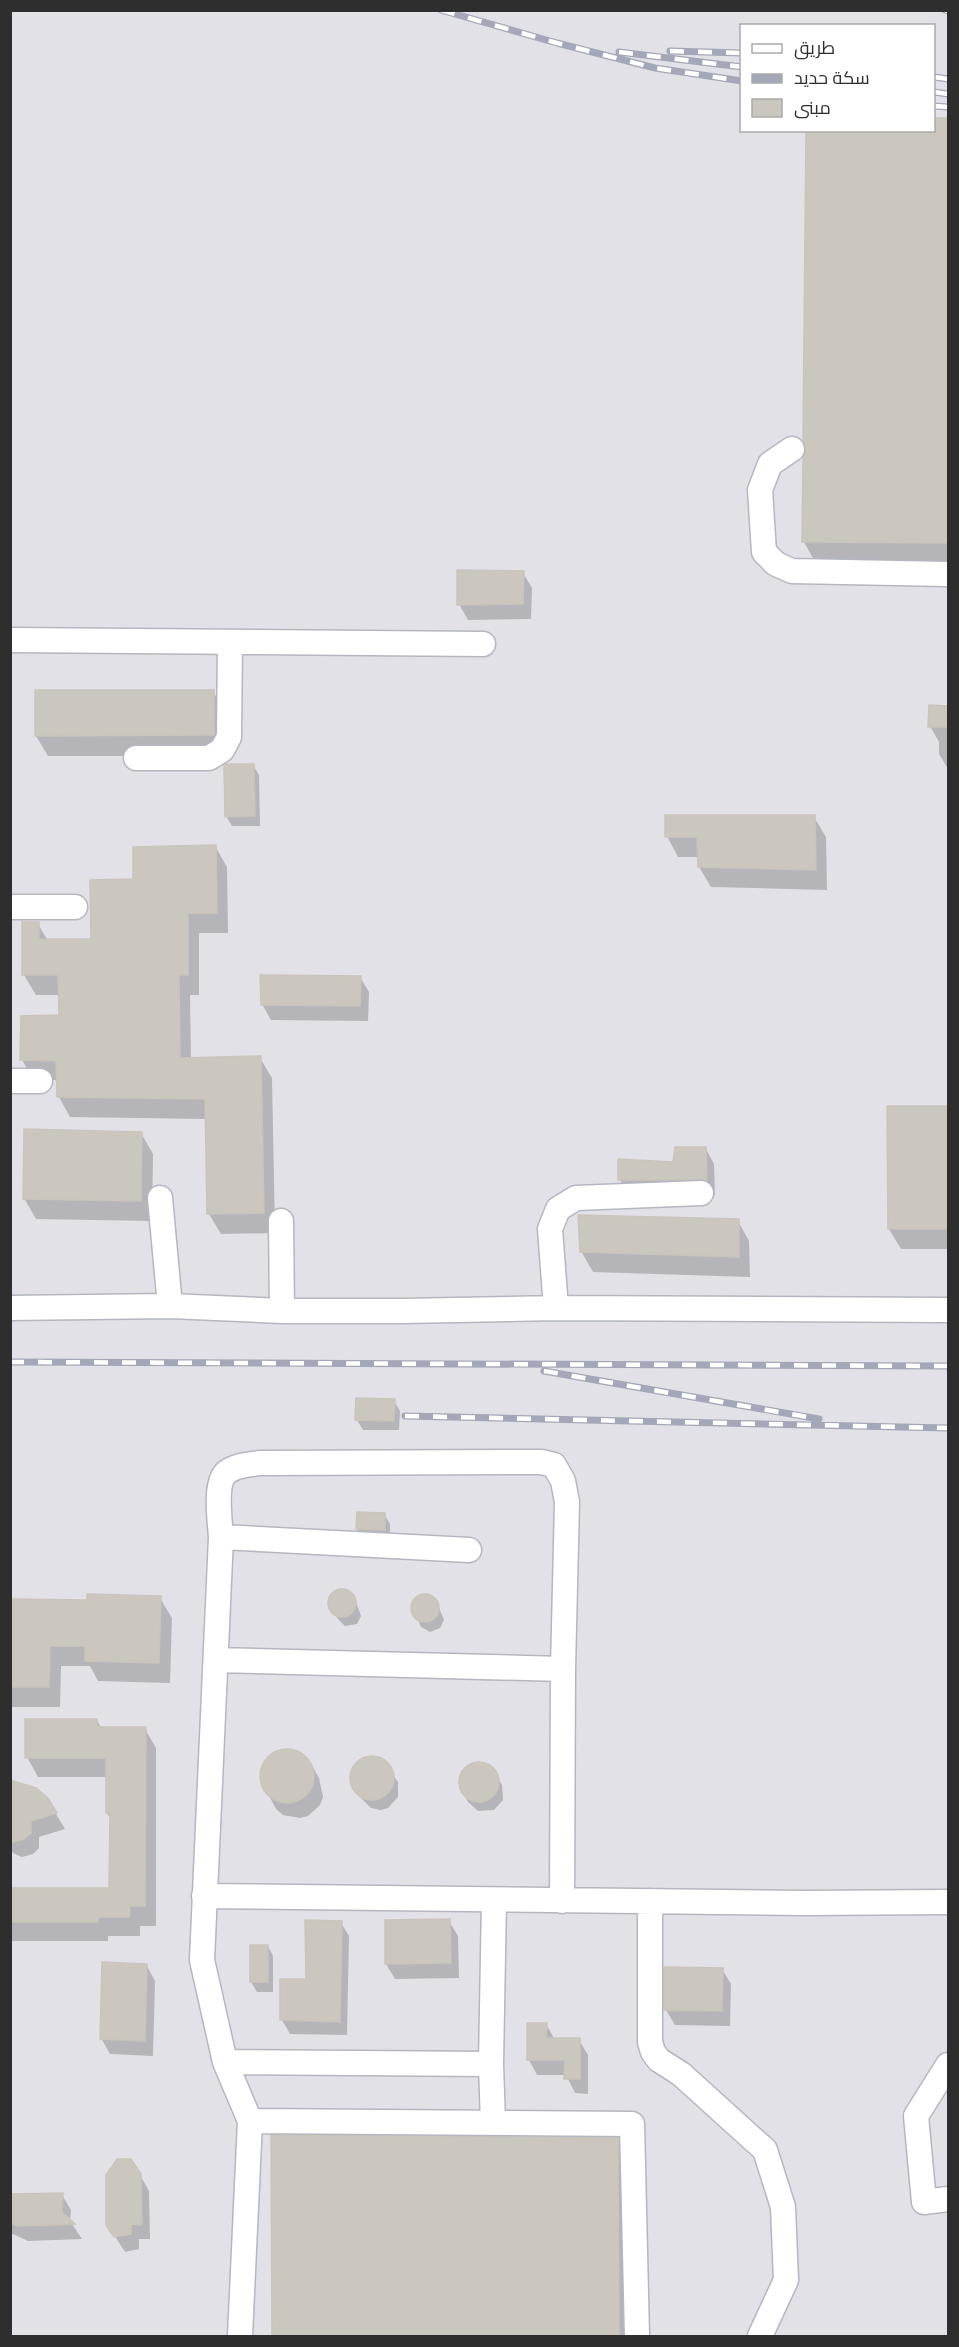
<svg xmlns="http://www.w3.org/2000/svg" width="959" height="2347" font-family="Roboto,Cairo,sans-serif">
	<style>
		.industrial { fill: #e3e1e8; fill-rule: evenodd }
		.shadow { fill: #0003 }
		.building { fill: #cbc7bf; stroke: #cac4ba; stroke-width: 1.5 }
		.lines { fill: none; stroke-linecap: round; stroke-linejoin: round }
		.minor-casing { stroke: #b4b7c0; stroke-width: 27 }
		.minor { stroke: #fff; stroke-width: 24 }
		.rail-casing { stroke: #a3a7b7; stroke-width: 7 }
		.rail { stroke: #fff; stroke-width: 4.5; stroke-dasharray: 14; stroke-linecap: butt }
	</style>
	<rect width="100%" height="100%" fill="#efe9e1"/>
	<!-- industrial -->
	<path class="industrial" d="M 11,11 L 948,11 L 948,2336 L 11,2336 ZM 742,26 L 934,26 L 934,130 L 742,130 Z"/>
	<!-- shadow -->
	<path class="shadow" d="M 934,120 L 948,120 L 948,563 L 815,562 L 804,542 L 934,130 Z
		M 523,573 L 532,588 L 531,619 L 468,620 L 459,604 Z
		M 213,691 L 224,712 L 224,756 L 48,756 L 36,736 Z
		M 930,707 L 948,707 L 948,769 L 939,754 L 939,742 L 930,726 Z
		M 253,765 L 259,775 L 260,826 L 232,826 L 226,816 Z
		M 814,817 L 826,837 L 827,890 L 711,887 L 699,867 L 699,857 L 678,857 L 667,836 Z
		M 215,846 L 227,867 L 228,933 L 199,933 L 199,995 L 190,995 L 191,1059 L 260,1058 L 272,1078 L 275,1233 L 221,1234 L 209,1214 L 207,1119 L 70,1117 L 59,1097 L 58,1080 L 34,1080 L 22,1060 L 61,1016 L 60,995 L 36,995 L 24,975 L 38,924 L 48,941 L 93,940 L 135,881 Z
		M 360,977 L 369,992 L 368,1021 L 271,1020 L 262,1004 Z
		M 948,1107 L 948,1249 L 901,1249 L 889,1229 L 889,1108 Z
		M 141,1133 L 153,1154 L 152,1221 L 36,1219 L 24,1198 Z
		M 706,1149 L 714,1164 L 715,1195 L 628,1195 L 620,1179 L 675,1164 Z
		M 738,1221 L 749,1241 L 750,1277 L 593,1272 L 581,1251 Z
		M 394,1401 L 400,1411 L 399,1430 L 363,1430 L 357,1420 Z
		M 384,1514 L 390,1524 L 390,1540 L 363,1539 L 357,1529 Z
		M 342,1591 L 351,1594 L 357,1605 L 361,1616 L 357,1624 L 345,1626 L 338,1619 L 331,1608 L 331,1600 L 336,1593 Z
		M 428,1595 L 436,1600 L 444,1620 L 440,1628 L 430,1632 L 421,1627 L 412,1606 L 416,1598 Z
		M 160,1598 L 172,1618 L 170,1683 L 98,1681 L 90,1666 L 61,1666 L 60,1707 L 10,1707 L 10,1600 L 89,1602 Z
		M 97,1720 L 101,1728 L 145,1729 L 156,1748 L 156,1926 L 140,1926 L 140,1936 L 108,1936 L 108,1941 L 10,1941 L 10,1887 L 12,1889 L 111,1890 L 111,1820 L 107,1813 L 107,1777 L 38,1777 L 27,1757 Z
		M 282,1750 L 292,1750 L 300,1753 L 310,1762 L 319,1778 L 323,1797 L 320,1805 L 308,1816 L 300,1818 L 283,1815 L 276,1809 L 262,1782 L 263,1766 L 273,1754 Z
		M 373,1758 L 383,1761 L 398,1782 L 398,1797 L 388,1808 L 381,1810 L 371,1808 L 360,1797 L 352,1779 L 353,1771 L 363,1760 Z
		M 483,1764 L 488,1765 L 496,1775 L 502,1785 L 503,1800 L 494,1810 L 478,1811 L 468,1802 L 462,1791 L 461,1776 L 470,1765 Z
		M 10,1785 L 47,1799 L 65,1829 L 39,1837 L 39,1848 L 33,1854 L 22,1857 L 13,1853 L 10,1849 Z
		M 449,1921 L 458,1936 L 459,1978 L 395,1979 L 386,1964 Z
		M 341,1923 L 349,1936 L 347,2035 L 290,2034 L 282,2020 L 282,1980 L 307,1980 Z
		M 268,1946 L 273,1956 L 273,1992 L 257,1992 L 251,1982 Z
		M 147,1966 L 155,1981 L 153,2056 L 110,2054 L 101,2038 Z
		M 722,1969 L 731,1984 L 730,2026 L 675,2025 L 666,2010 Z
		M 546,2024 L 555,2040 L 579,2040 L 588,2055 L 588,2094 L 575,2093 L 566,2075 L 537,2075 L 529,2060 Z
		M 617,2140 L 629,2160 L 630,2336 L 274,2336 Z
		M 140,2175 L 149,2191 L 150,2239 L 139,2239 L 139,2249 L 125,2252 L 107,2224 Z
		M 10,2195 L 62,2195 L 71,2210 L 70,2221 L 82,2239 L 28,2241 L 13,2234 L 10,2237 Z"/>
	<!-- building -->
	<path class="building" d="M 933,118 L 948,118 L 948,543 L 802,542 L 803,458 L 806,449 L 803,440 L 806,130 L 933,130 Z
		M 457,570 L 524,571 L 523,604 L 457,605 Z
		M 35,690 L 214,690 L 214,735 L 35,736 Z
		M 929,705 L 948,706 L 948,727 L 928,727 Z
		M 226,764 L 254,764 L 255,816 L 225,817 L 224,766 Z
		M 665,815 L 815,815 L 816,870 L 698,867 L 697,837 L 665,837 Z
		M 216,845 L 217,913 L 188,913 L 188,975 L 179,975 L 180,1058 L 261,1056 L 264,1213 L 207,1214 L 205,1099 L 57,1097 L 56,1061 L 20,1060 L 21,1016 L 59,1015 L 58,975 L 22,975 L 22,922 L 39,922 L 39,939 L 91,939 L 90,880 L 133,879 L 133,847 Z
		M 260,975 L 361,976 L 360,1006 L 261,1005 Z
		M 887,1106 L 948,1106 L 948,1229 L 888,1229 Z
		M 24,1129 L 142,1132 L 141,1201 L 23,1199 Z
		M 675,1147 L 706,1147 L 707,1180 L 618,1180 L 618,1159 L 673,1162 Z
		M 578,1215 L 739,1219 L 739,1257 L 580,1252 Z
		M 356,1398 L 395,1399 L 394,1421 L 355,1420 Z
		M 357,1512 L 385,1513 L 385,1530 L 356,1529 Z
		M328 1603a14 14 0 1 1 28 0a14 14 0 1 1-28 0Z
		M411 1608a14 14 0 1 1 28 0a14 14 0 1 1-28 0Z
		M 87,1594 L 161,1596 L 159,1663 L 85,1661 L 85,1646 L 50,1646 L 49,1687 L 10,1687 L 10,1599 L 87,1600 Z
		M 25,1719 L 97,1719 L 97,1727 L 146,1727 L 145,1906 L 130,1906 L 129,1917 L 98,1917 L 98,1922 L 10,1922 L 10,1888 L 109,1888 L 110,1813 L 106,1813 L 106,1758 L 25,1758 Z
		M260 1776a27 27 0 1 1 54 0a27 27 0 1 1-54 0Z
		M350 1778a22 22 0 1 1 44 0a22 22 0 1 1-44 0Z
		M459 1782a20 20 0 1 1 40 0a20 20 0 1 1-40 0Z
		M 10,1780 L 36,1788 L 48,1798 L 57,1813 L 31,1821 L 31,1833 L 24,1839 L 10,1843 Z
		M 450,1919 L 451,1963 L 385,1964 L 385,1920 Z
		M 305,1920 L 342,1921 L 340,2022 L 280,2020 L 280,1979 L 306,1979 Z
		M 250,1945 L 268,1945 L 268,1982 L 250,1982 Z
		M 102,1962 L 147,1964 L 145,2041 L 100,2039 Z
		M 664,1967 L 723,1968 L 722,2011 L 664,2010 Z
		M 527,2023 L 547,2023 L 546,2038 L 580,2038 L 580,2079 L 564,2079 L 565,2060 L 527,2060 Z
		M 271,2135 L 618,2138 L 619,2337 L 272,2337 Z
		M 117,2159 L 131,2159 L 141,2174 L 142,2225 L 131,2224 L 131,2234 L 114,2237 L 106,2225 L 106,2175 Z
		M 63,2193 L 62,2212 L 75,2224 L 18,2226 L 10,2223 L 10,2194 Z"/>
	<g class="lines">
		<!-- minor casing -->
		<g class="minor-casing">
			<path id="minor" d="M 792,449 L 770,464 L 760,490 L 764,552 L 776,564 L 792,571 L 948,574
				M 10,640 L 483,644
				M 136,758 L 209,758 L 222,750 L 229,737 L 230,642
				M 10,907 L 75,907
				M 10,1081 L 40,1081
				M 160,1198 L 170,1306
				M 281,1221 L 282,1311
				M 10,1308 L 170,1306 L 282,1311 L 402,1311 L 556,1308 L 948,1310
				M 556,1308 L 550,1229 L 558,1209 L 576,1198 L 701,1193
				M 221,1537 L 469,1550
				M 216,1660 L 563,1669
				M 204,1896 L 804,1903 L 948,1902
				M 494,1900 L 491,2064 L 225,2062 L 202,1960 L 221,1537 C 220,1522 214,1482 227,1472 C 236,1465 248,1465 259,1463 L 541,1462 L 554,1465 L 563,1481 L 567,1502 L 563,1669 L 562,1901
				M 650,1901 L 650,2042 L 653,2052 L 659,2060 L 681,2074 L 765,2150 L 783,2207 L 786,2280 L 760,2336
				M 225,2062 L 250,2121 L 240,2336
				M 491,2064 L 493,2123
				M 948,2065 L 916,2116 L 924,2202 L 948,2199
				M 250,2121 L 632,2124 L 637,2336"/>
		</g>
		<!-- minor -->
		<use href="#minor" class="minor"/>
		<!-- rail casing -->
		<g class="rail-casing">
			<path id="rail" d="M 441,10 L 557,43 L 655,68 L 742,81
				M 945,10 L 948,11
				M 670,51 L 742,53
				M 619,52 L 742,67
				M 934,77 L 948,79
				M 934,92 L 948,94
				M 934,106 L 948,107
				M 10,1362 L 948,1366
				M 544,1371 L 819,1419
				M 405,1416 L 948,1428"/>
		</g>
		<!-- rail -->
		<use href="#rail" class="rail"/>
	</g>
	<!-- border -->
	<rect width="959" height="2347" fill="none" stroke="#2e2e2e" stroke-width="24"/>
	<!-- legend -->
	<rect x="740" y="24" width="195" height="108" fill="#ffffff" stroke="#ababab" stroke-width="1.5"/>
	<rect x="752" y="44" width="30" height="9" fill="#ffffff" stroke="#ababab" stroke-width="1.5"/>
	<text x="794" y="54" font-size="18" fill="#2e2e2e">طريق</text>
	<rect x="752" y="74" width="30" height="9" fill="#a3a7b7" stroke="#ababab" stroke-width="1.5"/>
	<text x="794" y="84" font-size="18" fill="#2e2e2e">سكة حديد</text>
	<rect x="752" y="99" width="30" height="18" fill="#cbc7bf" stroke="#ababab" stroke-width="1.5"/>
	<text x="794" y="114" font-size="18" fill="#2e2e2e">مبنى</text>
</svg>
